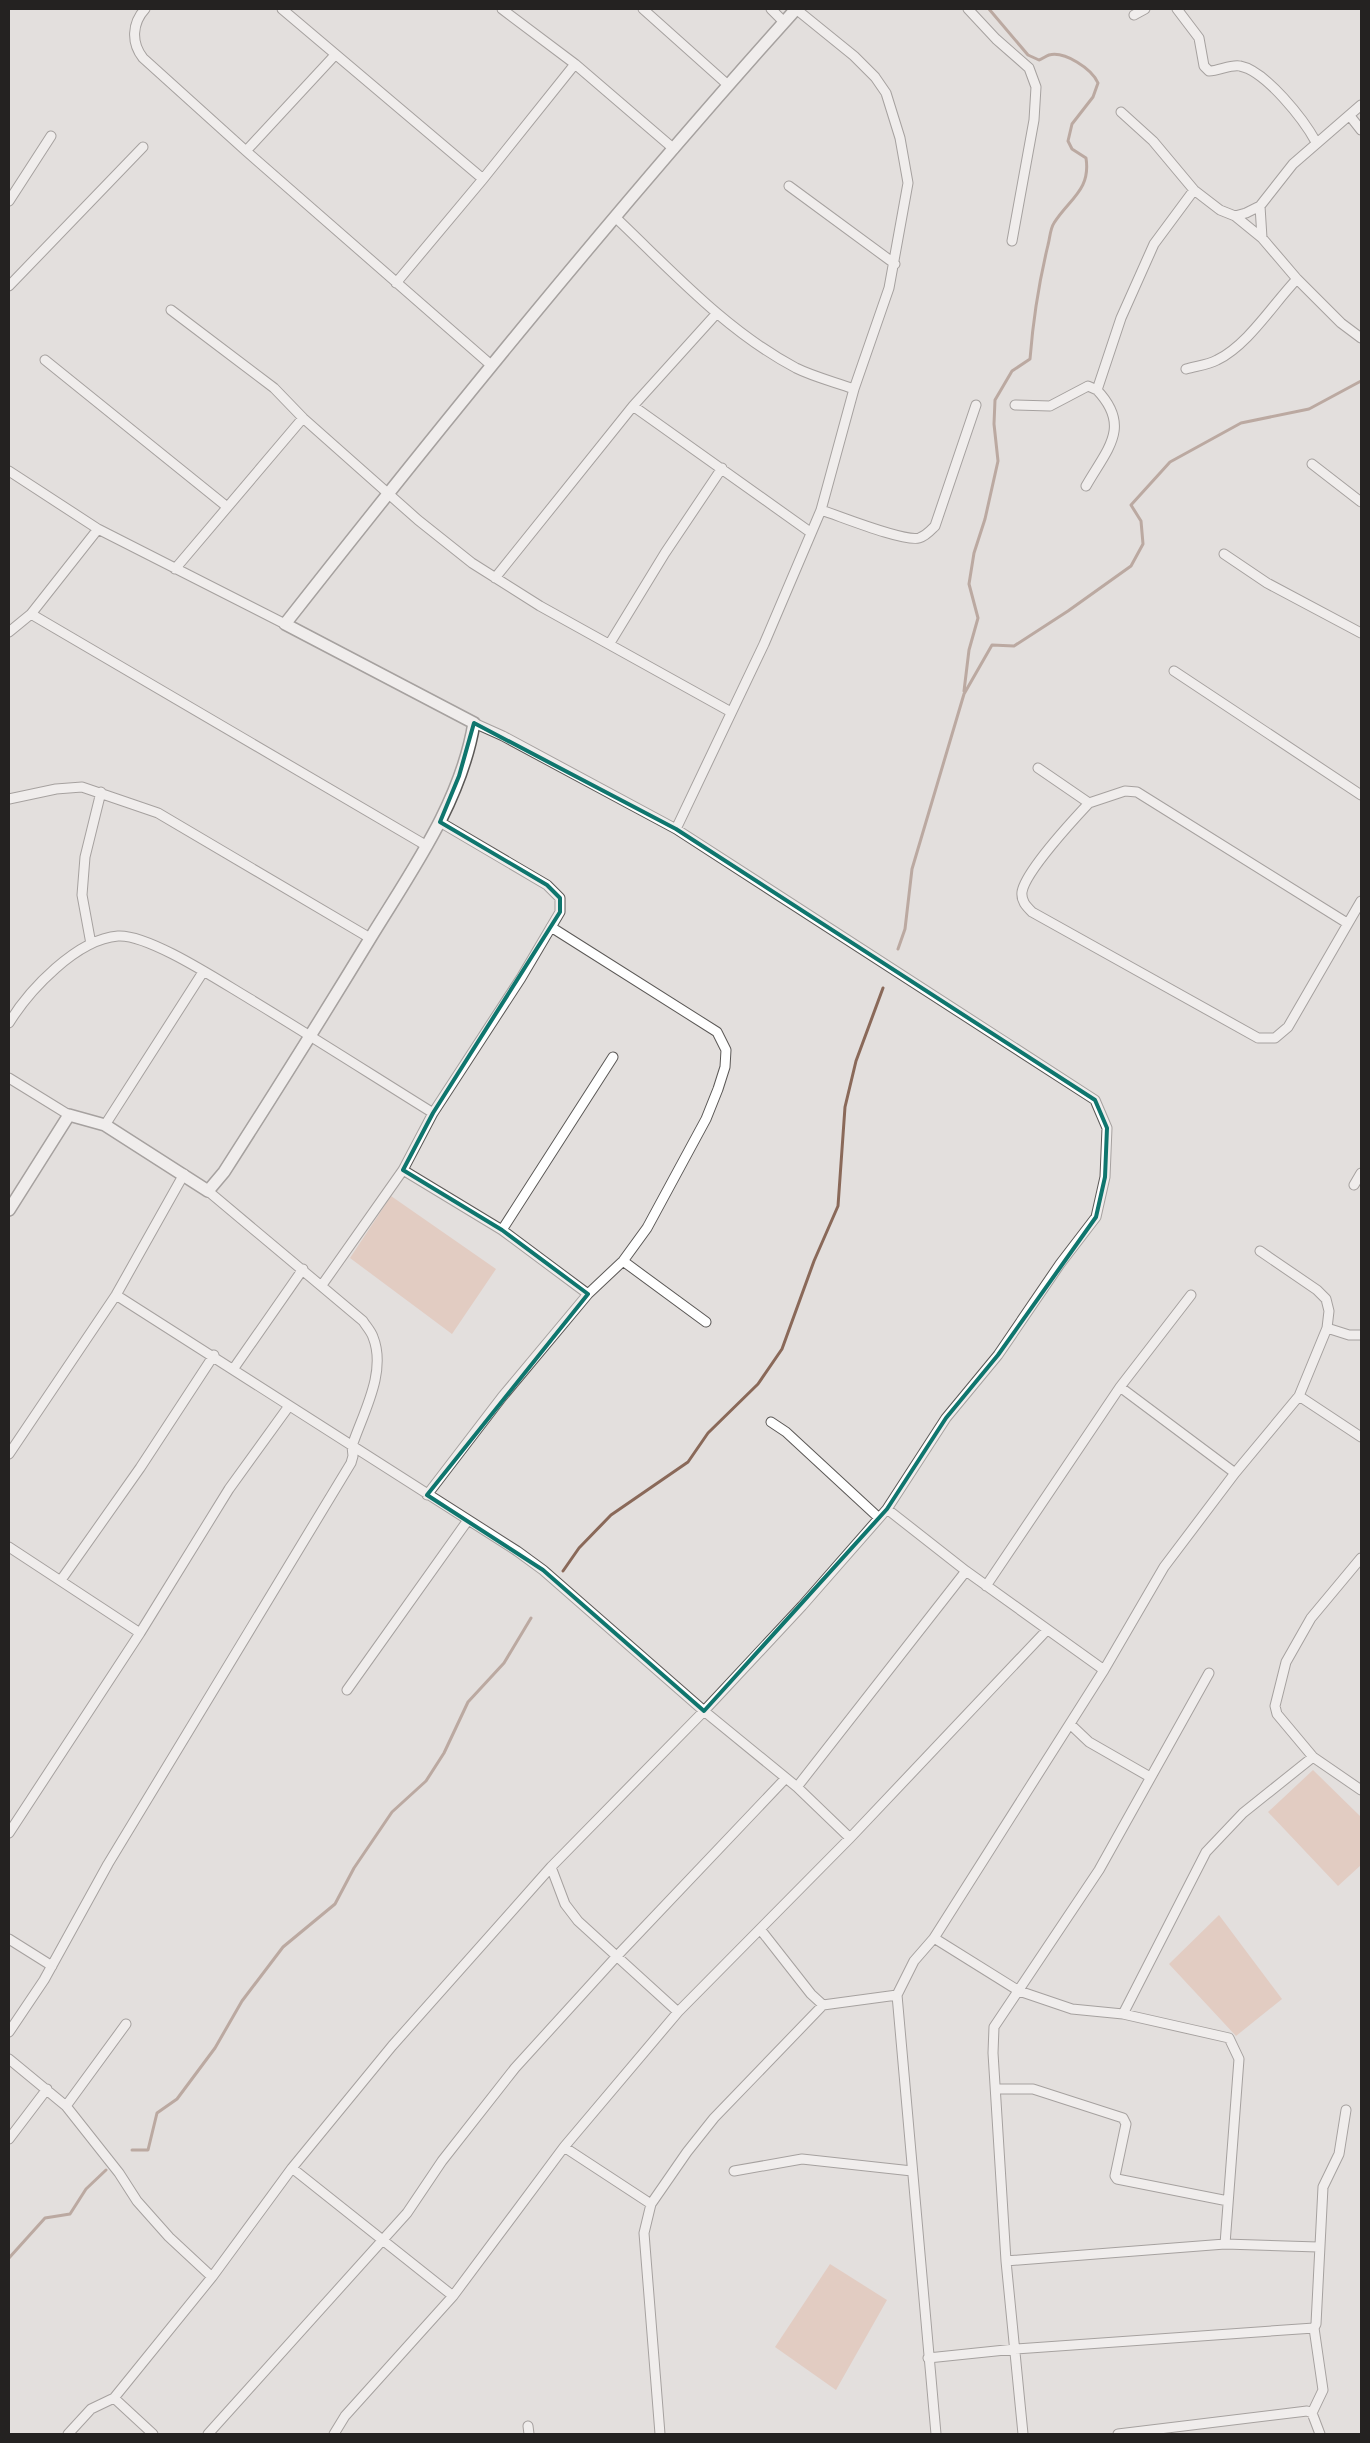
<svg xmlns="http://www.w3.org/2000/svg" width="1370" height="2443" font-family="Barlow,sans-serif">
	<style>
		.pitch { fill: #dfb6a3 }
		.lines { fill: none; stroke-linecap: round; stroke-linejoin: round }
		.stream { stroke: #8a6959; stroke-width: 3 }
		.minor-casing { stroke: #5b5856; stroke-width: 11 }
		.tertiary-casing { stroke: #5b5856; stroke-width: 14 }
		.minor { stroke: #fff; stroke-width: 9 }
		.tertiary { stroke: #fff; stroke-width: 11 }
		.marked { fill: none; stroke: #0f766e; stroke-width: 4; stroke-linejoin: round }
	</style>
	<rect width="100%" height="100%" fill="#e3dfdd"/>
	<!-- pitch -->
	<path class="pitch" d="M 391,1196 L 496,1269 L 452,1334 L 350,1258 Z
		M 1313,1770 L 1361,1817 L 1361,1865 L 1338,1886 L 1268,1812 Z
		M 1219,1915 L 1282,1999 L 1236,2036 L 1169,1964 Z
		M 830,2264 L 887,2300 L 836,2390 L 775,2347 Z"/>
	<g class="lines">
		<!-- stream -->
		<path class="stream" d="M 964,691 L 969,650 L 978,618 L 969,584 L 974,553 L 985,519 L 998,461 L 994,424 L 995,400 L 1012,371 L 1030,359 C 1033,321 1039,282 1048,245 C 1050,238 1050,229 1054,223 C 1069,199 1091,190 1086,158 L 1072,149 L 1068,141 L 1072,124 L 1093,97 L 1098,83 C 1092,69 1065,51 1049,55 C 1046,56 1042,59 1039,60 L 1028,55 L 989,9
			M 898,949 L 905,929 L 912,869 L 964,694 L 992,645 L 1014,646 L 1068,611 L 1131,566 L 1143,544 L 1141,521 L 1131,505 L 1170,462 L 1241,423 L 1309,409 L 1361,381
			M 563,1571 L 579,1548 L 611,1515 L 688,1462 L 708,1433 L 758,1384 L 782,1349 L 814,1261 L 838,1206 L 845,1107 L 856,1061 L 883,988
			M 132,2150 L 148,2150 L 157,2113 L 177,2099 L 215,2048 L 242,2001 L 283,1947 L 335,1904 L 354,1868 L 392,1812 L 426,1781 L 444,1753 L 468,1702 L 504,1663 L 531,1618
			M 9,2258 L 45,2218 L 70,2214 L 86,2189 L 106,2170"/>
		<!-- minor casing -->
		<g class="minor-casing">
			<path id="minor" d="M 145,9 C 132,23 131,43 143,58 L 246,151 L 491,365
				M 282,9 L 483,179
				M 502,9 L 575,64 L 674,149
				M 643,9 L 728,85
				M 771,9 L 784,22
				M 968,9 L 996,39 L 1029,68 L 1036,87 L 1034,120 L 1012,241
				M 1177,9 L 1199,38 L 1204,66 L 1209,71 C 1219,71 1231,64 1240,66 C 1266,71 1304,120 1316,142
				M 1134,15 L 1145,9
				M 1121,112 L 1153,141 L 1194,190 L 1220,210 L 1235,216 L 1262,238 L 1297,279 C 1273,304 1248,345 1217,360 C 1208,365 1196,366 1186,369
				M 1350,116 L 1361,130
				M 246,151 L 335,55
				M 789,186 L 895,264
				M 9,201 L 51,136
				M 1260,206 L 1262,238
				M 1235,216 L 1246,213 L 1260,206 L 1293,164 L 1361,105
				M 615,217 C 672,271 726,331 796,368 C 814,377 835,382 854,389
				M 1297,279 L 1341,323 L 1361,338
				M 396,283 L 483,179 L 575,64
				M 9,286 L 143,147
				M 171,310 L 274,388 L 303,418 L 418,520 L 472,563 L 540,606 L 731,712
				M 45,360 L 226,506
				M 1015,405 L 1050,406 L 1088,386 L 1097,390
				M 633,406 L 810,532
				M 1312,464 L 1361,502
				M 9,471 L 98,529 L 285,624
				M 1086,486 C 1107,449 1132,427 1097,390 L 1121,318 L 1154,244 L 1194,190
				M 821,510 C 840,516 903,542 919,538 C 926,536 930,531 935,526 L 976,405
				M 1224,554 L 1267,583 L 1361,633
				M 175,569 L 303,418
				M 495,578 L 633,406 L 717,313
				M 31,614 L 427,846
				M 9,632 L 31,614 L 98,529
				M 610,643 L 665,553 L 722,468
				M 1174,671 L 1361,795
				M 1038,768 L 1089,803 L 1125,791 L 1137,792 L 1347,923
				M 9,799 L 56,789 L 82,787 L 158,813 L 370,938
				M 1089,803 C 1074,819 1025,872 1022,892 C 1021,901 1026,906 1032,912 L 1258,1038 L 1275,1038 L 1288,1027 L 1361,901
				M 676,829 L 764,644 L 821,510 L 854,389 L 889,288 L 908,183 L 900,138 L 886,93 L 875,77 L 854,56 L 796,9
				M 91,944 L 82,895 L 85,857 L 101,792
				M 9,1023 C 29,990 77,939 118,936 C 149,934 221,982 250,999 C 311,1036 372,1075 433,1113
				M 9,1078 L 69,1115
				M 105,1125 L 203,972
				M 403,1170 L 502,1230 L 588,1294
				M 1354,1185 L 1361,1173
				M 502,1230 L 613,1057
				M 623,1261 L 706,1322
				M 322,1285 L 403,1170 L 433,1113 L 521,978 L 560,912 L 560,898 L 547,885 L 440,822
				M 116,1295 L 517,1551 L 543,1570 L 704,1711 L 797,1787 L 850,1838
				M 1327,1328 L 1349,1335 L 1361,1335
				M 234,1368 L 303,1269
				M 1120,1387 L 1235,1473
				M 1299,1396 L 1361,1437
				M 771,1422 L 786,1432 L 879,1518
				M 9,1454 L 116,1295 L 184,1174
				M 427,1495 L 502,1397 L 588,1294 L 623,1261 L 647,1228 L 706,1119 L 718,1089 L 725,1067 L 726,1050 L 717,1032 L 551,927
				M 887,1509 L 966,1571 L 1104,1670
				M 9,1547 L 140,1633
				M 1361,1558 L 1311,1618 L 1286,1662 L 1275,1706 L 1277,1714 L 1313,1757 L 1361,1790
				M 61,1580 L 140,1468 L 214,1355
				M 986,1586 L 1120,1387 L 1191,1295
				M 347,1690 L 468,1520
				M 1070,1724 L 1089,1742 L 1150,1777
				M 797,1787 L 966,1571
				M 9,1833 L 140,1633 L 229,1489 L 289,1406
				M 551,1867 L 565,1904 L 578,1921 L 678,2012
				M 760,1929 L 811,1994 L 823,2005 L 897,1995
				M 934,1938 L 1019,1991 L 1072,2009 L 1123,2014 L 1229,2038 L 1239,2059 L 1225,2244
				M 9,1939 L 52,1966
				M 1123,2014 L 1206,1852 L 1243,1813 L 1313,1757
				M 9,2032 L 44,1980 L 108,1864 L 351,1463 L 353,1456 L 352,1446 C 363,1413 387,1372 373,1337 C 371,1331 366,1326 363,1321 L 208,1191
				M 9,2059 L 66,2106 L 119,2173 L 137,2201 L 169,2237 L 212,2277
				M 996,2089 L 1033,2089 L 1123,2118 L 1126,2124 L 1115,2176 L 1117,2179 L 1228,2201
				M 66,2106 L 126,2024
				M 9,2139 L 47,2089
				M 564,2147 L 651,2204
				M 292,2168 L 453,2296
				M 734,2171 L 802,2159 L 912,2171
				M 1006,2261 L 1225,2244 L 1318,2247
				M 928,2358 L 1015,2349 L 1314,2328 L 1316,2324 L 1323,2187 L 1339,2154 L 1346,2110
				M 114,2398 L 153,2434
				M 1312,2413 L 1323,2390 L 1314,2328
				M 528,2426 L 529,2434
				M 68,2434 L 91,2409 L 114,2398 L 212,2277 L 292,2168 L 392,2046 L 551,1867 L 704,1711 L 802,1606 L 887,1509 L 946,1418 L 998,1355 L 1060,1264 L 1096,1217 L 1105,1177 L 1107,1128 L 1095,1100 L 676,829 L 503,736 L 474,723
				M 208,2434 L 407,2213 L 442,2161 L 515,2068 L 616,1957 L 785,1779
				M 334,2434 L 345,2416 L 453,2296 L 564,2147 L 678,2012 L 850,1838 L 1047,1630
				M 660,2434 L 644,2233 L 651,2204 L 687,2152 L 714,2118 L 823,2005
				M 936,2434 L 897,1995 L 914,1961 L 934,1938 L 1104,1670 L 1164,1567 L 1235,1473 L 1299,1396 L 1327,1328 L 1329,1311 L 1326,1299 L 1317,1290 L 1260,1251
				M 1023,2434 L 1006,2261 L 993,2053 L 994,2027 L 1099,1870 L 1209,1673
				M 1118,2434 L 1307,2411 L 1312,2413 L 1320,2434"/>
		</g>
		<!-- tertiary casing -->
		<g class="tertiary-casing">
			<path id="tertiary" d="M 9,1210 L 69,1115 L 105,1125 L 208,1191 L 224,1172 C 274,1094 323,1016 371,937 C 412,870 461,802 474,723 L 285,624 C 450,414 618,207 796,9"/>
		</g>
		<!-- minor -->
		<use href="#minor" class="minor"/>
		<!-- tertiary -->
		<use href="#tertiary" class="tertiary"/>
	</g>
	<!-- marked area -->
	<path d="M0 0H1370V2443H0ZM 474,723 L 676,829 L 1095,1100 L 1107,1128 L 1105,1177 L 1096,1217 L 998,1355 L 946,1418 L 887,1509 L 704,1711 L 543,1570 L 427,1495 L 588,1294 L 502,1230 L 403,1170 L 433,1113 L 560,912 L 560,898 L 547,885 L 440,822 L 459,776 Z" fill="#e3dfdd" fill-opacity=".55" fill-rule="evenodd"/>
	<path class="marked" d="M 474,723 L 676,829 L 1095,1100 L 1107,1128 L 1105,1177 L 1096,1217 L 998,1355 L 946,1418 L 887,1509 L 704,1711 L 543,1570 L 427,1495 L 588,1294 L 502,1230 L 403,1170 L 433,1113 L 560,912 L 560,898 L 547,885 L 440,822 L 459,776 Z"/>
	<!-- border -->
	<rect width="1370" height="2443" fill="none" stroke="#242221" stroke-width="20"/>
</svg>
